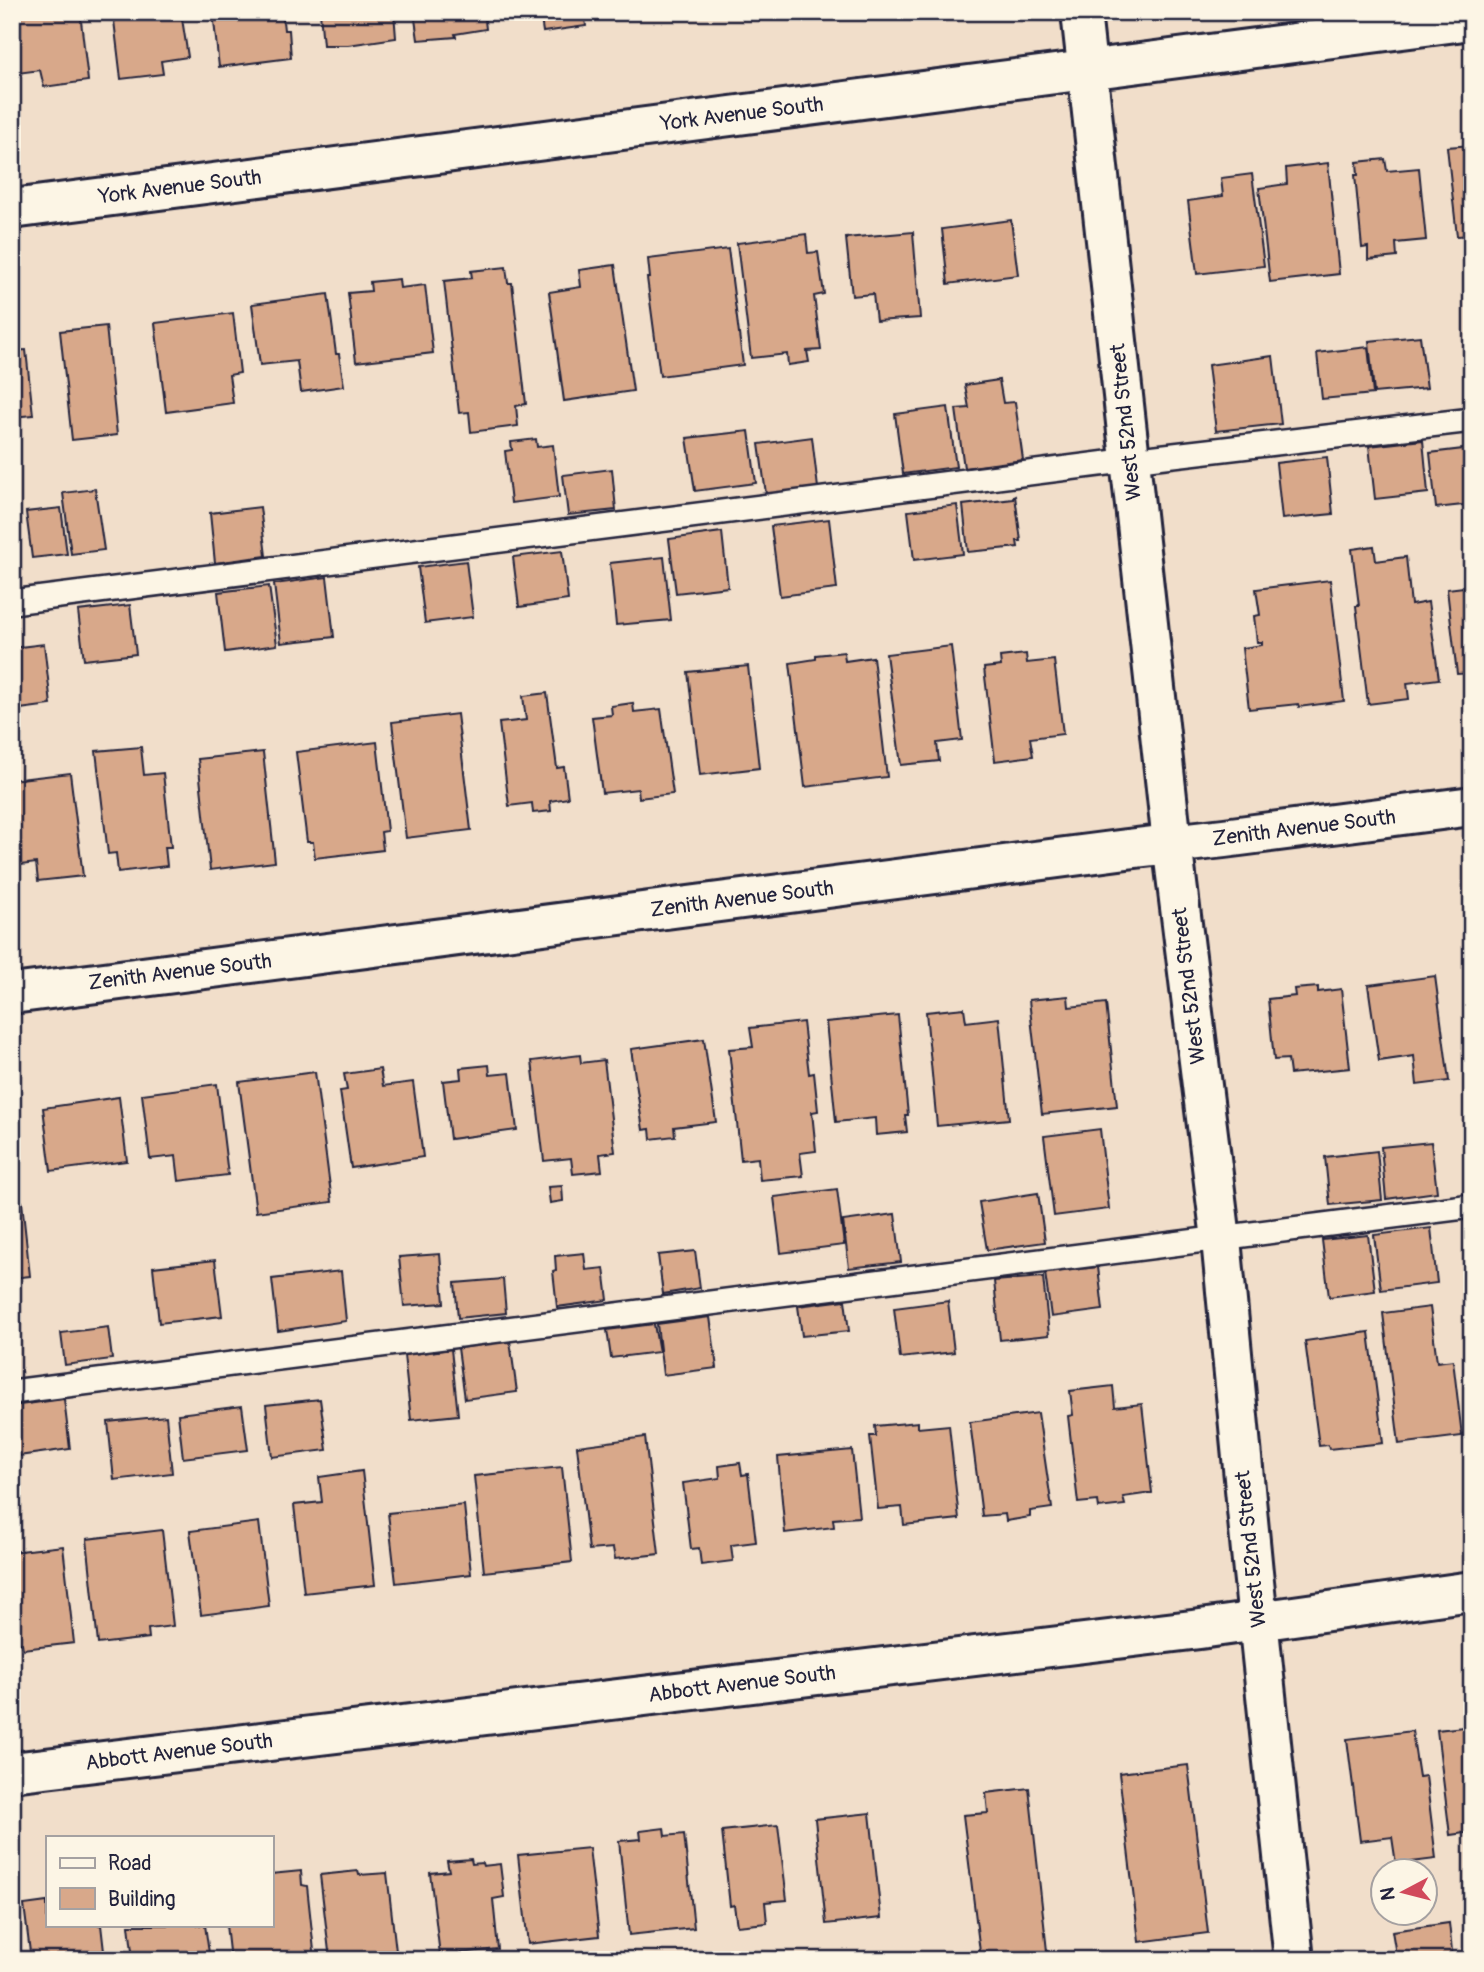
<svg xmlns="http://www.w3.org/2000/svg" width="1484" height="1972" font-family="Pangolin,sans-serif">
	<style>
		.building { fill: #d8a88a; stroke: #22223b; stroke-width: 2 }
		.lines { fill: none; stroke-linecap: round; stroke-linejoin: round }
		.lane-casing { stroke: #22223b; stroke-width: 28 }
		.street-casing { stroke: #22223b; stroke-width: 44 }
		.lane { stroke: #fcf5e5; stroke-width: 23 }
		.street { stroke: #fcf5e5; stroke-width: 38 }
		.labels { text-anchor: middle; dominant-baseline: central; stroke-width: 6; stroke-linejoin: round; paint-order: stroke }
		.street-label { font-size: 21px; fill: #22223b; stroke: #fcf5e5 }
	</style>
	<rect width="100%" height="100%" fill="#f1deca"/>
	<filter id="ink" filterUnits="userSpaceOnUse"><feTurbulence type="fractalNoise" baseFrequency=".0143" numOctaves="2"/><feDisplacementMap in="SourceGraphic" scale="14" xChannelSelector="R" yChannelSelector="G"/><feConvolveMatrix kernelMatrix="1 2 1 2 8 2 1 2 1" color-interpolation-filters="sRGB"/></filter>
	<g filter="url(#ink)">
		<!-- building -->
		<path class="building" d="M 12,12 L 80,12 L 88,81 L 44,87 L 40,70 L 18,73 L 12,32 Z
			M 113,12 L 181,12 L 188,57 L 161,61 L 163,74 L 121,79 Z
			M 213,12 L 282,12 L 284,30 L 289,30 L 291,58 L 219,67 Z
			M 320,12 L 394,12 L 396,38 L 348,45 L 323,45 Z
			M 414,12 L 484,12 L 486,29 L 455,34 L 456,37 L 418,40 Z
			M 540,12 L 584,12 L 586,26 L 543,32 Z
			M 613,12 L 670,12 L 614,19 Z
			M 1472,145 L 1472,235 L 1457,236 L 1447,147 Z
			M 1385,159 L 1387,171 L 1419,168 L 1426,240 L 1396,243 L 1397,257 L 1368,260 L 1368,247 L 1362,248 L 1355,175 L 1358,175 L 1357,162 Z
			M 1328,163 L 1339,274 L 1270,282 L 1259,188 L 1287,184 L 1286,168 Z
			M 1252,174 L 1264,266 L 1197,274 L 1188,201 L 1223,196 L 1221,178 Z
			M 1011,220 L 1018,275 L 948,284 L 942,229 Z
			M 913,232 L 920,318 L 876,321 L 873,294 L 852,296 L 846,238 Z
			M 806,234 L 808,253 L 818,252 L 824,294 L 814,296 L 821,350 L 807,351 L 809,362 L 788,365 L 787,354 L 751,358 L 737,243 Z
			M 728,249 L 743,365 L 660,376 L 647,278 L 650,278 L 648,259 Z
			M 615,265 L 633,391 L 564,401 L 549,292 L 581,287 L 579,270 Z
			M 506,267 L 508,283 L 512,283 L 526,404 L 516,406 L 518,426 L 471,432 L 469,412 L 459,413 L 444,281 L 472,278 L 471,271 Z
			M 399,279 L 400,288 L 425,285 L 433,353 L 356,362 L 348,293 L 371,291 L 370,282 Z
			M 328,294 L 336,354 L 339,354 L 344,386 L 301,392 L 297,361 L 260,365 L 252,304 Z
			M 233,313 L 240,373 L 229,375 L 233,403 L 166,412 L 155,323 Z
			M 106,326 L 117,435 L 72,440 L 60,331 Z
			M 1420,336 L 1427,388 L 1374,393 L 1369,341 Z
			M 1467,338 L 1472,338 L 1472,386 Z
			M 1368,347 L 1373,394 L 1322,399 L 1317,353 Z
			M 26,350 L 33,415 L 12,417 L 12,351 Z
			M 1273,356 L 1281,424 L 1216,431 L 1208,365 Z
			M 999,380 L 1003,403 L 1015,402 L 1023,460 L 964,468 L 956,409 L 969,408 L 965,385 Z
			M 948,407 L 956,467 L 903,474 L 895,414 Z
			M 749,431 L 756,483 L 695,491 L 687,438 Z
			M 812,437 L 818,488 L 766,494 L 759,444 Z
			M 536,439 L 537,447 L 553,445 L 559,497 L 511,503 L 505,451 L 512,450 L 511,442 Z
			M 1423,440 L 1428,493 L 1375,499 L 1369,446 Z
			M 1472,448 L 1472,504 L 1436,508 L 1430,453 Z
			M 1327,457 L 1333,514 L 1282,519 L 1276,463 Z
			M 612,469 L 616,510 L 568,515 L 563,475 Z
			M 95,489 L 104,550 L 71,554 L 63,493 Z
			M 1015,496 L 1021,541 L 1017,541 L 1018,547 L 968,552 L 963,505 L 1013,499 L 1013,497 Z
			M 957,505 L 963,554 L 914,560 L 908,511 Z
			M 260,507 L 266,556 L 215,563 L 210,513 Z
			M 61,508 L 67,554 L 32,558 L 26,512 Z
			M 829,519 L 837,589 L 780,596 L 771,526 Z
			M 722,532 L 728,587 L 676,593 L 669,539 Z
			M 1374,546 L 1376,561 L 1406,557 L 1411,605 L 1428,602 L 1439,679 L 1407,683 L 1409,699 L 1368,704 L 1356,606 L 1359,606 L 1352,549 Z
			M 562,551 L 568,600 L 519,607 L 513,557 Z
			M 664,557 L 671,620 L 616,625 L 610,563 Z
			M 466,561 L 473,617 L 425,623 L 418,567 Z
			M 327,577 L 334,637 L 281,643 L 274,584 Z
			M 1330,580 L 1344,701 L 1299,707 L 1298,704 L 1249,709 L 1242,648 L 1262,645 L 1262,642 L 1257,642 L 1254,616 L 1260,615 L 1256,589 Z
			M 269,586 L 277,645 L 225,652 L 218,592 Z
			M 1472,586 L 1472,673 L 1457,674 L 1447,589 Z
			M 130,605 L 136,654 L 84,660 L 78,611 Z
			M 44,644 L 51,705 L 12,710 L 12,648 Z
			M 951,646 L 962,740 L 937,743 L 939,761 L 901,765 L 886,654 Z
			M 844,652 L 845,661 L 873,657 L 887,777 L 805,787 L 790,663 L 816,659 L 816,655 Z
			M 1026,654 L 1027,663 L 1054,660 L 1063,734 L 1030,738 L 1033,756 L 995,761 L 984,668 L 1001,666 L 1000,657 Z
			M 748,666 L 759,768 L 700,775 L 688,672 Z
			M 547,693 L 557,768 L 564,767 L 568,798 L 550,801 L 551,811 L 533,813 L 532,803 L 509,806 L 499,723 L 526,720 L 523,696 Z
			M 633,703 L 634,712 L 661,709 L 673,794 L 639,798 L 638,789 L 602,793 L 592,717 L 612,715 L 611,706 Z
			M 457,714 L 471,830 L 406,838 L 392,722 Z
			M 377,742 L 387,831 L 381,832 L 383,850 L 315,858 L 313,842 L 307,842 L 296,752 Z
			M 141,747 L 144,775 L 163,773 L 171,847 L 165,847 L 167,866 L 118,872 L 116,853 L 108,854 L 96,751 Z
			M 263,752 L 275,862 L 210,870 L 198,759 Z
			M 70,773 L 83,876 L 38,881 L 36,863 L 12,866 L 12,780 Z
			M 1435,976 L 1449,1081 L 1417,1085 L 1414,1056 L 1379,1061 L 1368,985 Z
			M 1318,987 L 1318,992 L 1341,989 L 1350,1068 L 1290,1074 L 1288,1059 L 1274,1060 L 1268,999 L 1295,996 L 1294,989 Z
			M 1068,996 L 1069,1007 L 1106,1003 L 1117,1106 L 1042,1114 L 1029,1000 Z
			M 964,1008 L 966,1022 L 999,1018 L 1009,1119 L 937,1126 L 926,1012 Z
			M 898,1015 L 908,1115 L 905,1115 L 907,1132 L 876,1135 L 875,1118 L 836,1122 L 826,1022 Z
			M 803,1022 L 809,1074 L 814,1073 L 818,1111 L 812,1112 L 816,1151 L 800,1153 L 803,1176 L 760,1180 L 758,1158 L 741,1160 L 729,1049 L 753,1047 L 750,1028 Z
			M 704,1039 L 716,1122 L 674,1127 L 675,1136 L 651,1139 L 650,1129 L 643,1130 L 631,1049 Z
			M 580,1055 L 581,1063 L 604,1060 L 615,1152 L 600,1154 L 602,1171 L 573,1174 L 571,1158 L 544,1161 L 532,1061 Z
			M 489,1065 L 490,1075 L 510,1073 L 517,1130 L 450,1139 L 443,1081 L 461,1079 L 460,1068 Z
			M 380,1069 L 383,1086 L 413,1082 L 423,1157 L 351,1168 L 340,1091 L 347,1090 L 344,1074 Z
			M 315,1072 L 332,1202 L 256,1212 L 239,1082 Z
			M 217,1084 L 228,1175 L 179,1181 L 176,1156 L 150,1159 L 142,1094 Z
			M 119,1097 L 127,1161 L 51,1171 L 43,1108 Z
			M 1100,1129 L 1109,1209 L 1054,1216 L 1044,1136 Z
			M 1431,1142 L 1437,1192 L 1386,1199 L 1381,1147 Z
			M 1377,1151 L 1382,1200 L 1330,1205 L 1325,1157 Z
			M 12,1180 L 15,1203 L 22,1202 L 30,1276 L 12,1278 Z
			M 562,1186 L 563,1201 L 550,1203 L 548,1187 Z
			M 837,1189 L 844,1245 L 781,1253 L 774,1197 Z
			M 1038,1193 L 1045,1242 L 987,1250 L 979,1202 Z
			M 895,1214 L 901,1262 L 849,1268 L 843,1221 Z
			M 1431,1228 L 1437,1283 L 1381,1290 L 1374,1235 Z
			M 1368,1235 L 1375,1291 L 1329,1297 L 1322,1240 Z
			M 695,1251 L 700,1288 L 663,1294 L 658,1255 Z
			M 584,1253 L 586,1270 L 604,1268 L 608,1300 L 557,1307 L 553,1271 L 556,1270 L 555,1256 Z
			M 440,1254 L 444,1303 L 404,1306 L 399,1257 Z
			M 215,1260 L 222,1316 L 159,1323 L 153,1267 Z
			M 1098,1267 L 1103,1310 L 1051,1317 L 1045,1273 Z
			M 341,1271 L 346,1321 L 278,1331 L 272,1279 Z
			M 1043,1277 L 1049,1335 L 1000,1340 L 994,1281 Z
			M 503,1279 L 506,1313 L 458,1318 L 455,1283 Z
			M 845,1300 L 849,1331 L 802,1336 L 798,1306 Z
			M 948,1301 L 954,1352 L 900,1358 L 894,1308 Z
			M 1430,1307 L 1437,1362 L 1453,1360 L 1462,1436 L 1399,1444 L 1383,1313 Z
			M 710,1317 L 717,1368 L 663,1375 L 657,1324 Z
			M 654,1324 L 659,1352 L 611,1358 L 607,1330 Z
			M 108,1327 L 112,1359 L 65,1365 L 61,1333 Z
			M 1369,1332 L 1383,1443 L 1329,1449 L 1328,1445 L 1319,1446 L 1305,1341 Z
			M 510,1341 L 517,1392 L 465,1399 L 458,1348 Z
			M 451,1349 L 458,1415 L 411,1420 L 404,1355 Z
			M 1113,1386 L 1115,1407 L 1142,1404 L 1152,1493 L 1123,1497 L 1125,1505 L 1099,1508 L 1098,1501 L 1078,1503 L 1068,1416 L 1073,1415 L 1070,1391 Z
			M 64,1399 L 70,1449 L 18,1456 L 12,1406 Z
			M 320,1399 L 327,1450 L 272,1457 L 266,1405 Z
			M 242,1406 L 248,1450 L 183,1458 L 178,1414 Z
			M 1038,1413 L 1052,1508 L 1030,1511 L 1030,1517 L 1006,1521 L 1005,1514 L 982,1516 L 970,1422 Z
			M 166,1416 L 172,1473 L 114,1480 L 108,1422 Z
			M 918,1422 L 918,1428 L 949,1425 L 959,1519 L 904,1525 L 902,1507 L 878,1509 L 870,1436 L 876,1436 L 875,1426 Z
			M 645,1437 L 659,1554 L 615,1559 L 613,1548 L 589,1550 L 577,1446 Z
			M 852,1450 L 859,1517 L 833,1519 L 834,1527 L 785,1533 L 778,1457 Z
			M 740,1463 L 742,1475 L 748,1474 L 756,1542 L 731,1545 L 733,1561 L 701,1565 L 699,1548 L 691,1549 L 683,1483 L 720,1478 L 719,1466 Z
			M 562,1467 L 572,1562 L 484,1572 L 474,1476 Z
			M 362,1471 L 375,1585 L 304,1593 L 294,1505 L 322,1502 L 319,1477 Z
			M 464,1505 L 471,1574 L 396,1583 L 388,1513 Z
			M 259,1522 L 269,1606 L 201,1615 L 190,1531 Z
			M 162,1530 L 173,1626 L 148,1629 L 149,1638 L 98,1644 L 87,1539 Z
			M 63,1546 L 74,1643 L 23,1649 L 22,1643 L 12,1644 L 12,1552 Z
			M 1472,1726 L 1472,1832 L 1450,1835 L 1437,1730 Z
			M 1412,1731 L 1419,1777 L 1426,1776 L 1436,1859 L 1396,1864 L 1392,1837 L 1360,1841 L 1347,1739 Z
			M 1188,1765 L 1208,1933 L 1139,1942 L 1119,1773 Z
			M 1029,1788 L 1048,1960 L 981,1960 L 963,1815 L 988,1813 L 986,1793 Z
			M 870,1813 L 881,1918 L 826,1924 L 815,1819 Z
			M 778,1825 L 787,1900 L 765,1902 L 767,1923 L 737,1926 L 734,1905 L 730,1906 L 722,1831 Z
			M 664,1828 L 665,1836 L 684,1834 L 694,1928 L 629,1935 L 619,1841 L 641,1839 L 640,1831 Z
			M 589,1848 L 599,1936 L 528,1944 L 518,1855 Z
			M 471,1859 L 472,1864 L 482,1863 L 483,1866 L 500,1864 L 504,1897 L 493,1899 L 498,1949 L 440,1955 L 430,1873 L 449,1871 L 447,1861 Z
			M 301,1871 L 302,1885 L 307,1886 L 315,1960 L 230,1960 L 226,1925 L 271,1925 L 271,1874 Z
			M 358,1871 L 359,1875 L 387,1873 L 397,1960 L 330,1960 L 320,1875 Z
			M 47,1902 L 47,1925 L 101,1925 L 105,1960 L 31,1960 L 24,1905 Z
			M 1449,1923 L 1453,1960 L 1397,1960 L 1392,1931 Z
			M 129,1925 L 205,1925 L 210,1960 L 133,1960 Z"/>
		<g class="lines">
			<!-- lane casing -->
			<g class="lane-casing">
				<path id="lane" d="M 12,602 L 1131,460 L 1472,420
					M 12,1392 L 1472,1206"/>
			</g>
			<!-- street casing -->
			<g class="street-casing">
				<path id="street" d="M 1081,12 L 1172,843 L 1221,1239 L 1253,1572 L 1294,1960
					M 12,209 L 1472,20
					M 12,994 L 1127,849 L 1224,838 L 1472,806
					M 12,1772 L 1200,1629 L 1472,1591"/>
			</g>
			<!-- lane -->
			<use href="#lane" class="lane"/>
			<!-- street -->
			<use href="#street" class="street"/>
		</g>
	</g>
	<g class="labels">
		<!-- street labels -->
		<g class="street-label">
			<text transform="translate(742 114) rotate(-7)">York Avenue South</text>
			<text transform="translate(180 187) rotate(-7)">York Avenue South</text>
			<text transform="translate(1126 422) rotate(-96)">West 52nd Street</text>
			<text transform="translate(1304 828) rotate(-7)">Zenith Avenue South</text>
			<text transform="translate(742 899) rotate(-7)">Zenith Avenue South</text>
			<text transform="translate(180 972) rotate(-7)">Zenith Avenue South</text>
			<text transform="translate(1189 986) rotate(-97)">West 52nd Street</text>
			<text transform="translate(1251 1549) rotate(-96)">West 52nd Street</text>
			<text transform="translate(742 1684) rotate(-7)">Abbott Avenue South</text>
			<text transform="translate(179 1752) rotate(-7)">Abbott Avenue South</text>
		</g>
	</g>
	<!-- margin -->
	<rect width="1484" height="1972" fill="none" stroke="#fcf5e5" stroke-width="42"/>
	<rect x="21" y="21" width="1442" height="1930" fill="none" stroke="#22223b" stroke-width="2.5" filter="url(#ink)"/>
	<!-- legend -->
	<rect x="46" y="1836" width="228" height="91" fill="#fcf5e5" stroke="#a5a1a1" stroke-width="2"/>
	<rect x="60" y="1858" width="35" height="10" fill="#fcf5e5" stroke="#a5a1a1" stroke-width="2"/>
	<text x="108" y="1870" font-size="21" fill="#22223b">Road</text>
	<rect x="60" y="1888" width="35" height="21" fill="#d8a88a" stroke="#a5a1a1" stroke-width="2"/>
	<text x="108" y="1906" font-size="21" fill="#22223b">Building</text>
	<!-- north arrow -->
	<g transform="translate(1404 1892) rotate(263)"><circle r="33" fill="#fcf5e5" stroke="#a5a1a1" stroke-width="2"/>
	<path d="M0-5L12 26L0 18L-12 26Z" fill="#d1495b"/>
	<text y="-10" font-size="19" font-weight="bold" text-anchor="middle" fill="#22223b">N</text>
	</g>
</svg>
